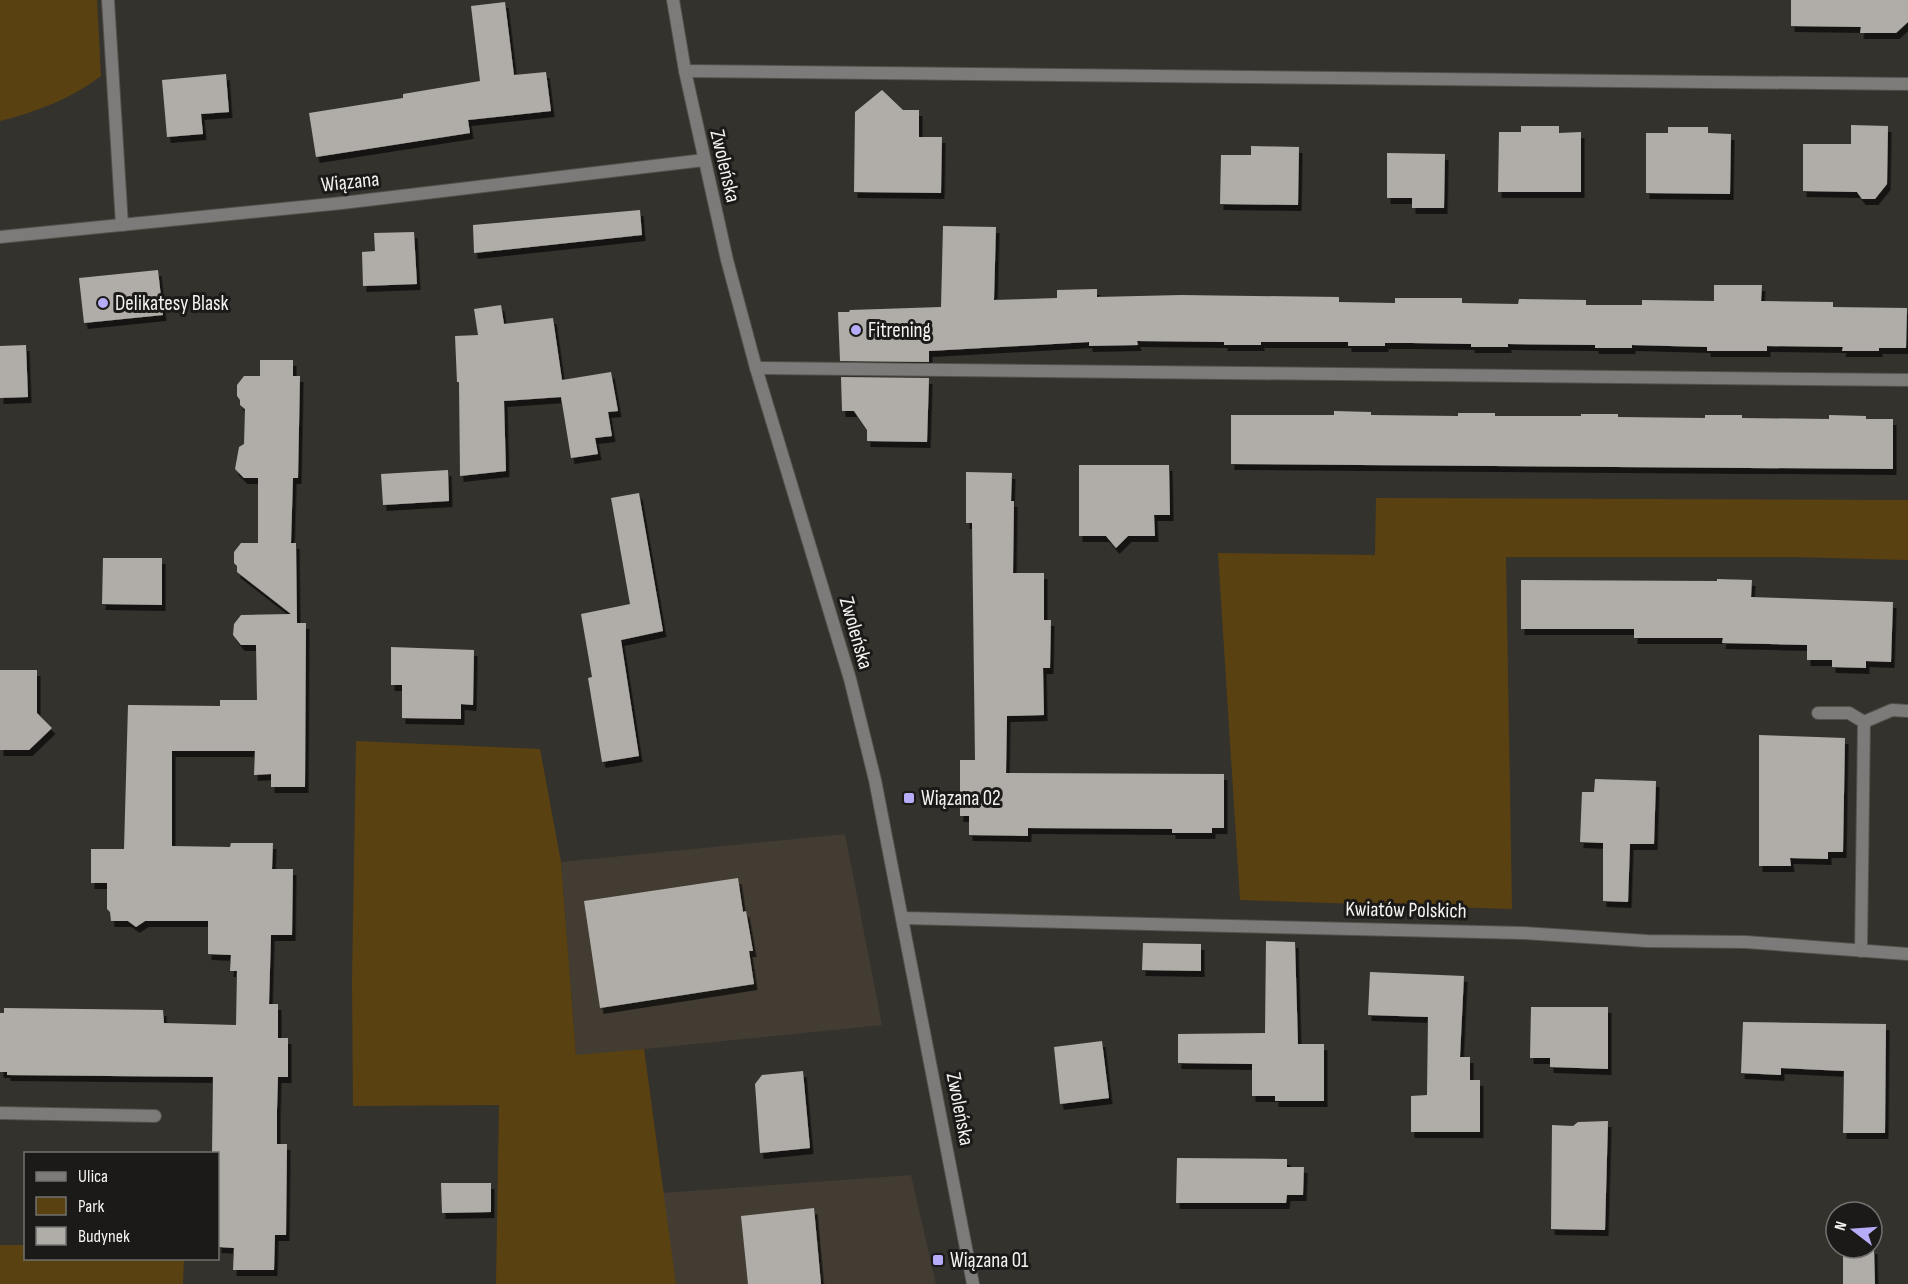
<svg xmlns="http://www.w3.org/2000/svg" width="1908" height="1284" font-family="'Sofia Sans Condensed',sans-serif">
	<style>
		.built { fill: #423c33 }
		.green { fill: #5a4112 }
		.building { fill: #b0ada8; filter: url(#shadow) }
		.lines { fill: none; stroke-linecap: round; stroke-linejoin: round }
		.service-casing { stroke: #53514c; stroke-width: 14 }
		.minor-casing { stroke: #53514c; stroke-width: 14 }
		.tertiary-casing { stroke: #53514c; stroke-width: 14 }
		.service { stroke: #7c7b79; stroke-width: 12 }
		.minor { stroke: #7c7b79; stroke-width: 12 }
		.tertiary { stroke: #7c7b79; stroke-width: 12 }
		.poi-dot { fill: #b6acf8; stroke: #1b1a18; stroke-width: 2 }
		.labels { text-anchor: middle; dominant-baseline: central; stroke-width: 6; stroke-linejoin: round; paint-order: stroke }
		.street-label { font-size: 21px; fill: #f5f3f1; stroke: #1b1a18 }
		.poi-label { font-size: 21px; fill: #f5f3f1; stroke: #1b1a18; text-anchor: start }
	</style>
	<defs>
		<filter id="shadow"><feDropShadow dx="3.5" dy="6" stdDeviation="0" flood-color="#0009"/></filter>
	</defs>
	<rect width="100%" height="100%" fill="#34322d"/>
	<!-- built -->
	<path class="built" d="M 845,834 L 882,1025 L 576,1056 L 561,862 Z
		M 911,1175 L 936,1284 L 676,1284 L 662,1193 Z"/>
	<!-- green -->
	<path class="green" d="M 0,0 L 97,0 L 101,76 C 71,99 36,112 0,121 Z
		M 1376,498 L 1908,500 L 1908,560 L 1793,557 L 1506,557 L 1512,909 L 1240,900 L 1218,553 L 1375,555 Z
		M 356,741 L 540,749 L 561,862 L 576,1055 L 644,1049 L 676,1284 L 496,1284 L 499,1105 L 353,1106 L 352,981 Z
		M 0,1245 L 25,1245 L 26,1258 L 184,1259 L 183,1284 L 0,1284 Z"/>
	<!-- building -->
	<path class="building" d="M 1791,0 L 1908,0 L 1908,22 L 1896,33 L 1860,33 L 1861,27 L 1791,26 Z
		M 505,2 L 514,75 L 546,72 L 551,111 L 468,120 L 470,133 L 316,157 L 309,113 L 403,98 L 403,94 L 480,81 L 471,6 Z
		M 226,74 L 229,112 L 201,114 L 203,134 L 167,137 L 162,80 Z
		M 882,90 L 903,110 L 919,110 L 919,137 L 942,137 L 941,193 L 854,192 L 855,112 Z
		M 1851,125 L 1888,126 L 1887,184 L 1875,199 L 1862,199 L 1857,192 L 1803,191 L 1803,144 L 1851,144 Z
		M 1521,126 L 1559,126 L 1559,133 L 1581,132 L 1581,192 L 1498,192 L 1499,132 L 1521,132 Z
		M 1668,127 L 1708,127 L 1708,133 L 1731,134 L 1730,194 L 1646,193 L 1646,133 L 1668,133 Z
		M 1251,146 L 1299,147 L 1298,205 L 1220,204 L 1221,155 L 1251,155 Z
		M 1387,153 L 1445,154 L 1444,208 L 1412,208 L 1412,198 L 1387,198 Z
		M 640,210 L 642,235 L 474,253 L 473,225 Z
		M 943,226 L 996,227 L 994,300 L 1057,298 L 1057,290 L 1097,289 L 1097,297 L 1181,295 L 1339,297 L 1339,302 L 1395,303 L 1395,298 L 1462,298 L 1462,303 L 1518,304 L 1519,299 L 1586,300 L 1586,305 L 1642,305 L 1642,300 L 1714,301 L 1714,285 L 1762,285 L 1761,301 L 1833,302 L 1833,307 L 1907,308 L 1906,348 L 1879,348 L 1879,351 L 1842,351 L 1843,347 L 1767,346 L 1767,351 L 1707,351 L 1707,347 L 1632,345 L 1632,348 L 1595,348 L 1595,345 L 1508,344 L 1508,347 L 1471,347 L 1471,344 L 1412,343 L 1385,343 L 1385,346 L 1348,346 L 1348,342 L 1261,342 L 1261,345 L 1224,345 L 1224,342 L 1137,341 L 1138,345 L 1089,346 L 1089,342 L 929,351 L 929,362 L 840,361 L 838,312 L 849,312 L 850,310 L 941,307 Z
		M 414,232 L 417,284 L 363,286 L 362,252 L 375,251 L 374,233 Z
		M 158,270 L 163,315 L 84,323 L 79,278 Z
		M 501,305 L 504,324 L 553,318 L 562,380 L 611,372 L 618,411 L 608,412 L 612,436 L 595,438 L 598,454 L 571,458 L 561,397 L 504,401 L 506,471 L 460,476 L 459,382 L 457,382 L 455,336 L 478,335 L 474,309 Z
		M 26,345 L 28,397 L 0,398 L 0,346 Z
		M 260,360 L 293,360 L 293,376 L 300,376 L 298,478 L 293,478 L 291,543 L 296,543 L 297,623 L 306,623 L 305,787 L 271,787 L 271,774 L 254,775 L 255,751 L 172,751 L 172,846 L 230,847 L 231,843 L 273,843 L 272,869 L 293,869 L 292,935 L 271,935 L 269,1004 L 278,1004 L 278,1038 L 288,1038 L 288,1077 L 278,1077 L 277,1110 L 277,1144 L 287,1144 L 286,1235 L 275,1235 L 274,1270 L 233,1270 L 234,1248 L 218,1247 L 218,1154 L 212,1154 L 213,1077 L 7,1075 L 7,1072 L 0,1072 L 0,1013 L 4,1013 L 4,1008 L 163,1010 L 164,1023 L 236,1025 L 237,971 L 230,971 L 231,955 L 208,954 L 208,921 L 145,921 L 136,927 L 128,921 L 111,921 L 110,912 L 107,909 L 107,883 L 91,883 L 91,849 L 124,849 L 128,705 L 220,706 L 220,700 L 257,700 L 256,645 L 241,645 L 233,635 L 234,624 L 241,615 L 291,614 L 237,572 L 237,566 L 234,563 L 234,552 L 241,543 L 258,543 L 258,478 L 244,478 L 235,469 L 239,447 L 244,444 L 245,409 L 240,405 L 240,400 L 237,396 L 237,385 L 244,376 L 260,376 Z
		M 841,377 L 929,378 L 927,442 L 867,441 L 867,430 L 854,411 L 842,411 Z
		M 1334,411 L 1371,412 L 1371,415 L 1458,416 L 1458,413 L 1495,413 L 1495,416 L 1581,416 L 1581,414 L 1618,414 L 1618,417 L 1705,418 L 1705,415 L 1742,415 L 1742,418 L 1829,419 L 1829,415 L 1866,416 L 1866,419 L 1893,419 L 1893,469 L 1231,464 L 1231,415 L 1334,415 Z
		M 1079,465 L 1169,465 L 1170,515 L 1154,515 L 1155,536 L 1128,536 L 1116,548 L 1106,536 L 1079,536 Z
		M 448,470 L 449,501 L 383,505 L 381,474 Z
		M 966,472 L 1012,473 L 1011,501 L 1014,501 L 1013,573 L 1044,573 L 1044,620 L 1051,620 L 1050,668 L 1043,668 L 1044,715 L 1007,716 L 1006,773 L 1224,774 L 1224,828 L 1212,828 L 1212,833 L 1172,833 L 1172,829 L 1028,828 L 1028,836 L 969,835 L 969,816 L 960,816 L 960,760 L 975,760 L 972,523 L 966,523 Z
		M 639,493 L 663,631 L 621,640 L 639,756 L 602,762 L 588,678 L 592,677 L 581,614 L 630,604 L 611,498 Z
		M 103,558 L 162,558 L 162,605 L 102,604 Z
		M 1717,579 L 1752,580 L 1751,597 L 1893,602 L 1891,662 L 1866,661 L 1866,668 L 1832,667 L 1832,660 L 1807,660 L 1807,645 L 1722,643 L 1723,638 L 1634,638 L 1634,629 L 1521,629 L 1521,580 L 1717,581 Z
		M 391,647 L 474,650 L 473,705 L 461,704 L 461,719 L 402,718 L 402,685 L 391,685 Z
		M 0,670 L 37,670 L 37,713 L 52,728 L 29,750 L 0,750 Z
		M 1759,735 L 1845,738 L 1843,852 L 1828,852 L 1828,859 L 1790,858 L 1791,866 L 1759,866 Z
		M 1595,779 L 1656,781 L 1654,844 L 1630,844 L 1628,902 L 1603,901 L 1603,843 L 1580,842 L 1582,792 L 1594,792 Z
		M 738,878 L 743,912 L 746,911 L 753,951 L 749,951 L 754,984 L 600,1008 L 584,901 Z
		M 1266,941 L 1295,942 L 1298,1044 L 1324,1044 L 1324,1101 L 1275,1101 L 1275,1096 L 1252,1096 L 1252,1064 L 1178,1063 L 1178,1034 L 1265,1033 Z
		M 1143,943 L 1201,944 L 1201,971 L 1142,970 Z
		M 1370,972 L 1464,976 L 1460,1057 L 1470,1057 L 1470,1080 L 1480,1080 L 1480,1132 L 1411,1132 L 1411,1096 L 1427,1095 L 1428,1017 L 1368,1015 Z
		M 1531,1007 L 1608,1007 L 1608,1069 L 1550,1067 L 1550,1058 L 1530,1058 Z
		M 1743,1022 L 1886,1024 L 1885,1133 L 1843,1133 L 1844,1071 L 1781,1068 L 1781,1075 L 1741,1073 Z
		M 1102,1041 L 1109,1098 L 1060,1104 L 1054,1047 Z
		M 803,1071 L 810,1148 L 760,1153 L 755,1084 L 762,1075 Z
		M 1608,1121 L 1605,1230 L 1551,1229 L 1552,1125 L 1573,1126 L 1578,1122 Z
		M 1177,1158 L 1287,1159 L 1287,1167 L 1304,1167 L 1303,1195 L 1287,1195 L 1286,1203 L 1176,1203 Z
		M 441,1183 L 491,1183 L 491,1212 L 442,1213 Z
		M 814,1208 L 821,1284 L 748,1284 L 741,1216 Z
		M 1843,1248 L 1874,1248 L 1875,1284 L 1843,1284 Z"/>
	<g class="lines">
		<!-- service casing -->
		<g class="service-casing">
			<path id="service" d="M 108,0 L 122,225
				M 1818,713 L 1849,713 L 1864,722
				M 1861,951 L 1864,722 L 1892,710 L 1908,711
				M 0,1113 L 155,1116"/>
		</g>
		<!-- minor casing -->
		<g class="minor-casing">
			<path id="minor" d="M 685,71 L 1908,84
				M 0,237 L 342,203 L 704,160
				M 756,368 L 1908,380
				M 902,918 L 1523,933 L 1647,941 L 1746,942 L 1908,954"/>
		</g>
		<!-- tertiary casing -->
		<g class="tertiary-casing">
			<path id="tertiary" d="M 673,0 L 685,71 L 727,260 L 756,368 L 850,679 L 875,780 L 973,1284"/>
		</g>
		<!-- service -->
		<use href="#service" class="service"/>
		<!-- minor -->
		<use href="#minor" class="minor"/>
		<!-- tertiary -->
		<use href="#tertiary" class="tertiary"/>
	</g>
	<!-- markers -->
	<g class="poi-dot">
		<circle cx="103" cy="303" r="6"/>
		<circle cx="856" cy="330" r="6"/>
		<rect x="903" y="792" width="12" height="12" rx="3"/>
		<rect x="932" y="1254" width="12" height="12" rx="3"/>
	</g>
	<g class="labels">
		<!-- street labels -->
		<g class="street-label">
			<text transform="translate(725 166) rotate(77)">Zwoleńska</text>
			<text transform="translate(350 182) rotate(-6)">Wiązana</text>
			<text transform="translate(856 633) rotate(74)">Zwoleńska</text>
			<text transform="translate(1406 910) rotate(1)">Kwiatów Polskich</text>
			<text transform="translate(960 1109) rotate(79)">Zwoleńska</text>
		</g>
		<!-- poi labels -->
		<g class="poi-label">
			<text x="115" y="303">Delikatesy Blask</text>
			<text x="868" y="330">Fitrening</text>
			<text x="921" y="798">Wiązana 02</text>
			<text x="950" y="1260">Wiązana 01</text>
		</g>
	</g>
	<!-- legend -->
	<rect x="24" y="1152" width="195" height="108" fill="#1b1a18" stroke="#72716f" stroke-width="1.5"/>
	<rect x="36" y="1172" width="30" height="9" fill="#7c7b79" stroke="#72716f" stroke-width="1.5"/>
	<text x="78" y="1182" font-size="18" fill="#f5f3f1">Ulica</text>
	<rect x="36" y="1197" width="30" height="18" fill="#5a4112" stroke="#72716f" stroke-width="1.5"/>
	<text x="78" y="1212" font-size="18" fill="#f5f3f1">Park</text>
	<rect x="36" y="1227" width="30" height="18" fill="#b0ada8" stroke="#72716f" stroke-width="1.5"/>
	<text x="78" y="1242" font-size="18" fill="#f5f3f1">Budynek</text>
	<!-- north arrow -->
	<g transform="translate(1854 1230) rotate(287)"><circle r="28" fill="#1b1a18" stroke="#72716f" stroke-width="1.5"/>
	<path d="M0-4.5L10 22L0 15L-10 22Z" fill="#b6acf8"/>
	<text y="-9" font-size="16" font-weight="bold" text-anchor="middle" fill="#f5f3f1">N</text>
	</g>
</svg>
